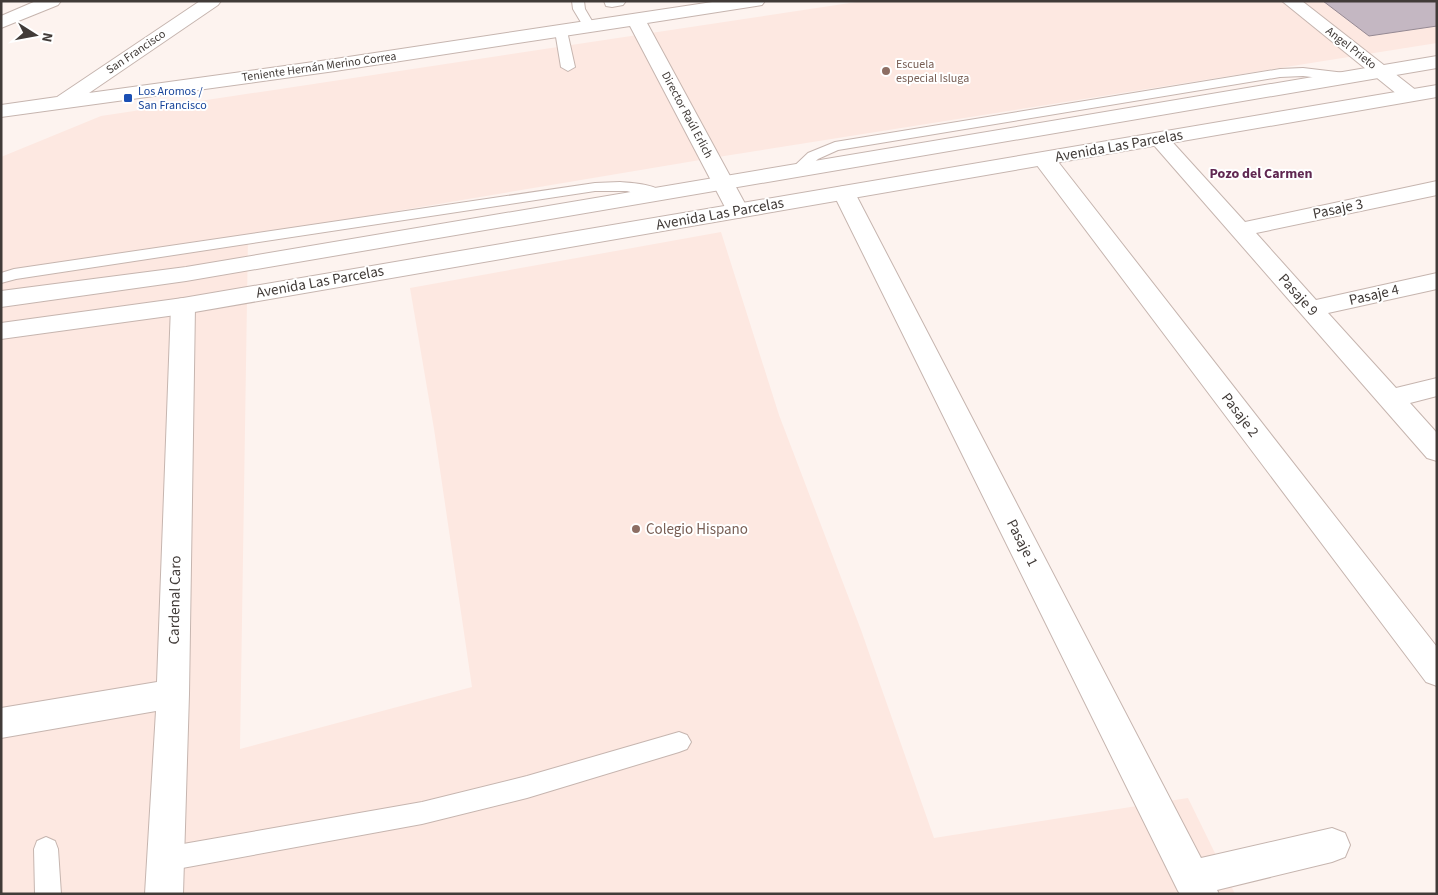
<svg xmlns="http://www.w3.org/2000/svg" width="1438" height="895" font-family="'Source Sans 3',sans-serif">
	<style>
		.built { fill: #fde8e1 }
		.building { fill: #c4b7c2; stroke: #958993 }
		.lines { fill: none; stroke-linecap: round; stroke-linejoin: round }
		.lane-casing { stroke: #c6b5af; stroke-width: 2 }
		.street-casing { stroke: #c6b5af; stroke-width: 2 }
		.secondary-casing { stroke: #c6b5af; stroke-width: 2 }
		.lane { fill: #fff; fill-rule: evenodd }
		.street { fill: #fff; fill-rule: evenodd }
		.secondary { fill: #fff; fill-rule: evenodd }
		.education-dot { fill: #8d6e63; stroke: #fff; stroke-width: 2 }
		.transit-dot { fill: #1a4fb4; stroke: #fff; stroke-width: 2 }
		.labels { text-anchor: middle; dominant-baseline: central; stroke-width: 4; stroke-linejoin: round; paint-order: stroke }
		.far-street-label { font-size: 12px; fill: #413b38; stroke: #fff }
		.far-education-label { font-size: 12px; fill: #785e54; stroke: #fff; text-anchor: start }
		.far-transit-label { font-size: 12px; fill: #164399; stroke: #fff; text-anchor: start }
		.far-neighbourhood-label { font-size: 14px; font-weight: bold; fill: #602852; stroke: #fff }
		.street-label { font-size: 15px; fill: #413b38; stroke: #fff }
		.education-label { font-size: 15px; fill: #785e54; stroke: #fff; text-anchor: start }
	</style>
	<rect width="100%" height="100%" fill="#fdf3ef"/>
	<!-- built -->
	<path class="built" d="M 863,1 L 1437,1 L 1437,43 L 718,157 L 248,236 L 240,749 L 472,687 L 434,429 L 410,288 L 721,232 L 779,415 L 861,630 L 934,838 L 1188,798 L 1235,894 L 1,894 L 1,157 L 101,116 Z"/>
	<!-- building -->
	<path class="building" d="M 1323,1 L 1437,1 L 1437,26 L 1369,36 Z"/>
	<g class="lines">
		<!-- lane casing -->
		<g class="lane-casing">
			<path id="lane" d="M 572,1 L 584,1 L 585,9 L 595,26 L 593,29 L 585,29 L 573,9 Z
				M 561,27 L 567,31 L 575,67 L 568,71 L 561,67 L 555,31 Z
				M 1303,68 L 1345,73 L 1352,77 L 1345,81 L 1303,76 L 1280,77 L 838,150 L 818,159 L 800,175 L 790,175 L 788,172 L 808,153 L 835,142 L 1280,69 Z
				M 620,182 C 633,183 657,184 666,195 L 663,198 L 658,200 L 627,191 L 595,191 L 16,279 L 1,283 L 1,273 L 14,269 L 595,183 Z
				M 679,732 L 687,735 L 691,742 L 687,749 L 679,752 L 527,798 L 422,824 L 166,871 L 157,868 L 154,859 L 157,850 L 166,847 L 422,802 L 527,776 Z
				M 46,837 L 55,841 L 58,849 L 61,894 L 35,894 L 34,849 L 37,841 Z"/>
		</g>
		<!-- street casing -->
		<g class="street-casing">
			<path id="street" d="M 36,1 L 61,1 L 58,5 L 1,28 L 1,16 Z
				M 200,1 L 221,1 L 218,5 L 89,93 L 335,59 L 719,1 L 765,1 L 762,5 L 756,6 L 647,23 L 749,211 L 746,216 L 738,218 L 730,216 L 727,211 L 630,26 L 335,71 L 1,117 L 1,105 L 57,97 Z
				M 604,1 L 626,1 L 623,5 L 612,7 L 606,6 Z
				M 1282,1 L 1302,1 L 1417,91 L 1420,95 L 1417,99 L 1410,101 L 1403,99 Z
				M 1159,133 L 1166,135 L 1245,222 L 1437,181 L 1437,195 L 1256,233 L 1316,300 L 1437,273 L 1437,289 L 1328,313 L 1396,388 L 1437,378 L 1437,396 L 1410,403 L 1437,433 L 1437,461 L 1427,458 L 1152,143 L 1149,139 L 1152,135 Z
				M 1044,153 L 1052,154 L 1437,647 L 1437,686 L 1426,682 L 1036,164 L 1033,159 L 1036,154 Z
				M 844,186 L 852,188 L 855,193 L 1201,858 L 1332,828 L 1345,833 L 1350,845 L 1345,857 L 1332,862 L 1217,890 L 1219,894 L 1180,894 L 1178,891 L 833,193 L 836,188 Z
				M 183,298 L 192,300 L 195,306 L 189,694 L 183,894 L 145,894 L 156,711 L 1,738 L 1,708 L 157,682 L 171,306 L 174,300 Z"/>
		</g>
		<!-- secondary casing -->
		<g class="secondary-casing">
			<path id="secondary" d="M 1437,56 L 1437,68 L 186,281 L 1,307 L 1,291 L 186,267 Z
				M 1437,85 L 1437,97 L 183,314 L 1,339 L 1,323 L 183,298 Z"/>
		</g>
		<!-- lane -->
		<use href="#lane" class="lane"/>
		<!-- street -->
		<use href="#street" class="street"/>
		<!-- secondary -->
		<use href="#secondary" class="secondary"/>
	</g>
	<!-- markers -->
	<g class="education-dot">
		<circle cx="886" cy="71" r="5"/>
		<circle cx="636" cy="529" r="5"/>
	</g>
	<rect class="transit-dot" x="123" y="93" width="10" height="10" rx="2.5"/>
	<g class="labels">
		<!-- far-street labels -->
		<g class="far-street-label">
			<text transform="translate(1351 48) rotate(38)">Angel Prieto</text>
			<text transform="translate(136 52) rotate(-34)">San Francisco</text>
			<text transform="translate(319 67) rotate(-8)">Teniente Hernán Merino Correa</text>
			<text transform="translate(687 115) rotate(62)">Director Raúl Erlich</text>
		</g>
		<!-- far-education labels -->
		<g class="far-education-label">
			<text x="896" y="64">Escuela<tspan x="896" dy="14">especial Isluga</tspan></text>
		</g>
		<!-- far-transit labels -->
		<g class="far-transit-label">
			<text x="138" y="91">Los Aromos /<tspan x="138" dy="14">San Francisco</tspan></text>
		</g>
		<!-- far-neighbourhood labels -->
		<g class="far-neighbourhood-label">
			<text x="1261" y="174">Pozo del Carmen</text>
		</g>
		<!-- street labels -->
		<g class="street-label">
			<text transform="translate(1119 146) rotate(-10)">Avenida Las Parcelas</text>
			<text transform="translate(1338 209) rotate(-12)">Pasaje 3</text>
			<text transform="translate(720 214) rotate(-10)">Avenida Las Parcelas</text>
			<text transform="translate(320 282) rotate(-10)">Avenida Las Parcelas</text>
			<text transform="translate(1298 295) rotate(48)">Pasaje 9</text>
			<text transform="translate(1374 295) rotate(-13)">Pasaje 4</text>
			<text transform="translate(1240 415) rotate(53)">Pasaje 2</text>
			<text transform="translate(1022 543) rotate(63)">Pasaje 1</text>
			<text transform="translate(175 600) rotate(-89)">Cardenal Caro</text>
		</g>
		<!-- education labels -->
		<g class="education-label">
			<text x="646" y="529">Colegio Hispano</text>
		</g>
	</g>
	<!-- border -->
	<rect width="1438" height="895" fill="none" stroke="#413b38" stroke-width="5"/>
	<!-- north arrow -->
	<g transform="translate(35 35) rotate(101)" stroke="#ffffff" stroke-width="4" paint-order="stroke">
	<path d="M0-4L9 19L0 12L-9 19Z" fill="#413b38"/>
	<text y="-8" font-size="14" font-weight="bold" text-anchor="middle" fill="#413b38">N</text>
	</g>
</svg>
